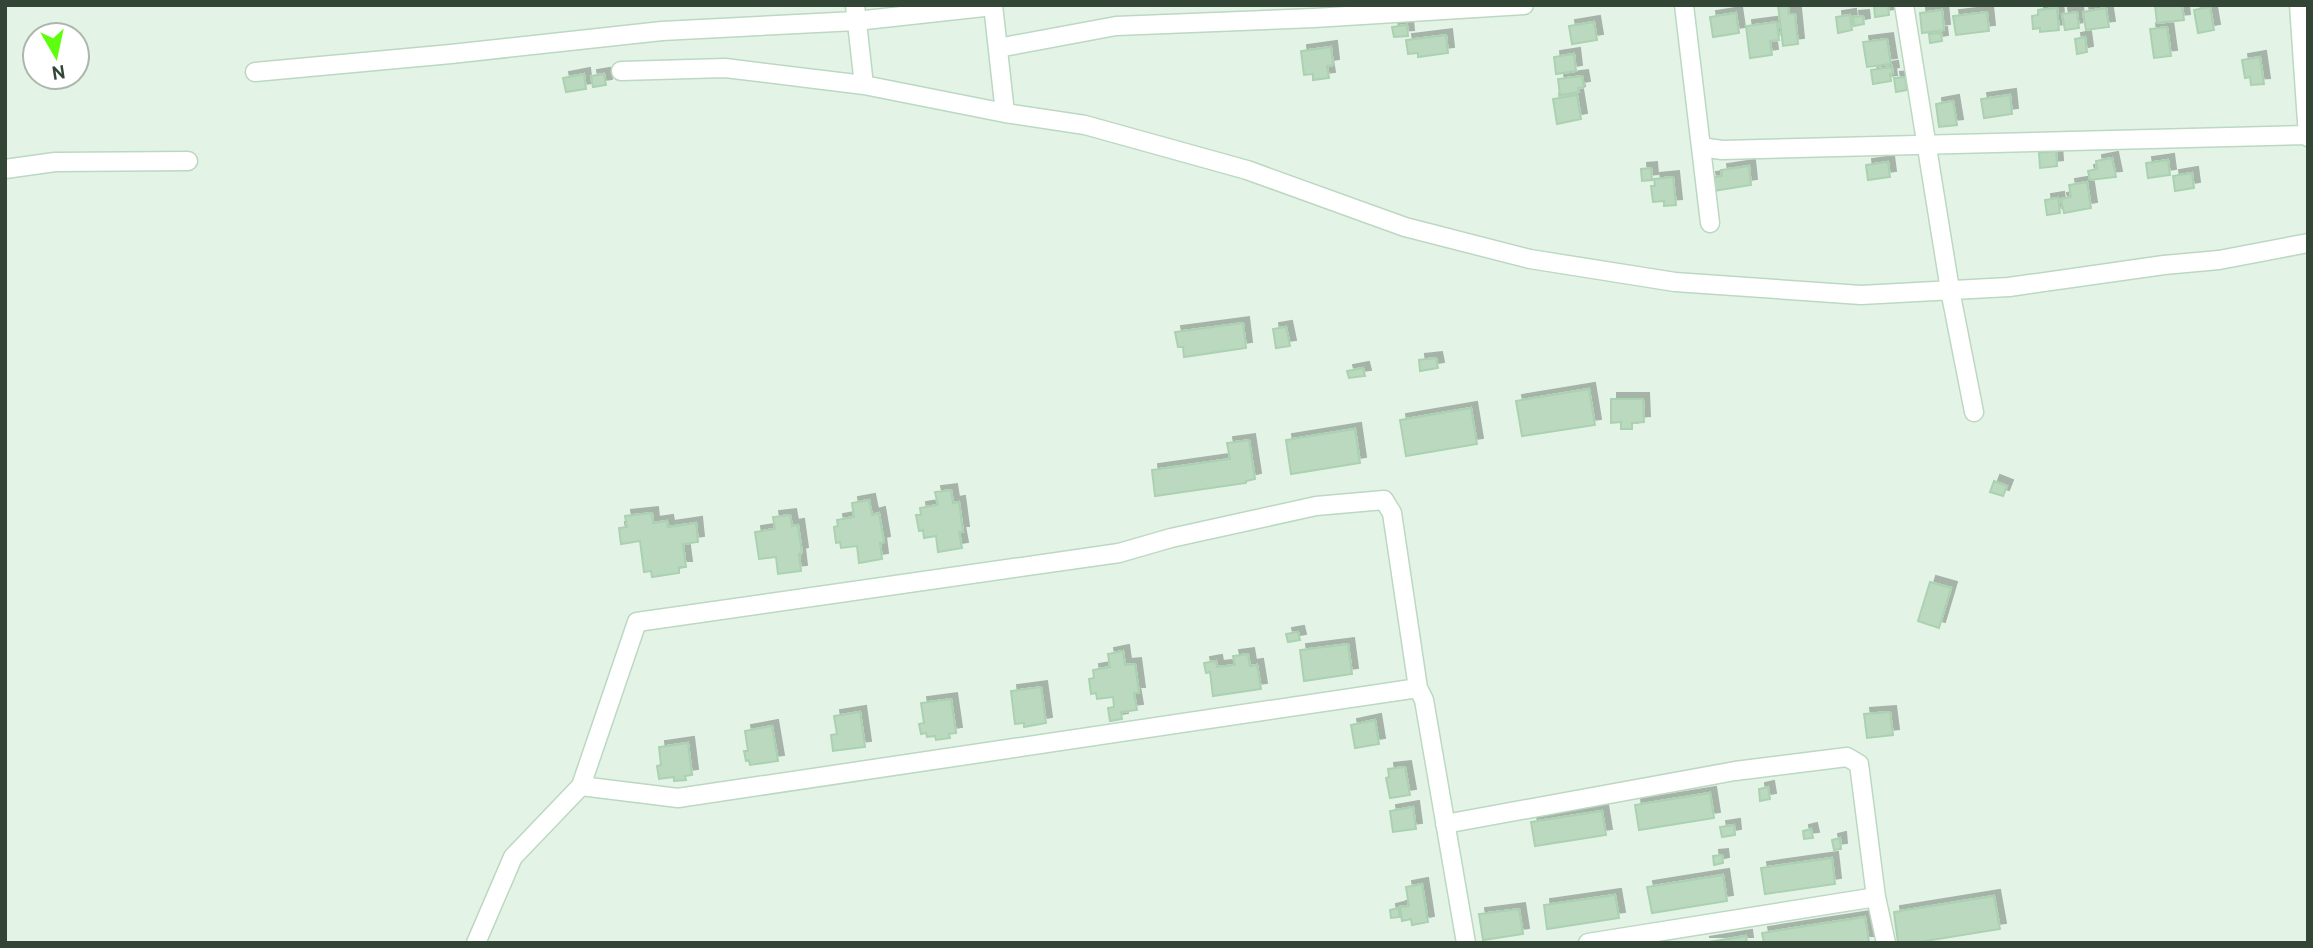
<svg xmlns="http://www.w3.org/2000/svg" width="2313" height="948" font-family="Overpass,sans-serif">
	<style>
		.building { fill: #bbd9bf; stroke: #aad2b0; stroke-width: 2; filter: url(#shadow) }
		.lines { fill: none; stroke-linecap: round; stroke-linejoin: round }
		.minor-casing { stroke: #bcd8c1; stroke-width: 21 }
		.minor { stroke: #fff; stroke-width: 18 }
	</style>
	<defs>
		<filter id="shadow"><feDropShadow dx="6" dy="-6" stdDeviation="0" flood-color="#0004"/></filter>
	</defs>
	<rect width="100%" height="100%" fill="#e3f4e7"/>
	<!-- building -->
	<path class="building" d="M 1778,5 L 1788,5 L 1789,14 L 1795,14 L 1798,44 L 1783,46 Z
		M 1874,5 L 1888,5 L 1889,15 L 1875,17 Z
		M 2155,5 L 2182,5 L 2184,20 L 2157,23 Z
		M 2210,7 L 2214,30 L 2198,33 L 2194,10 Z
		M 2057,8 L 2059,30 L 2040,32 L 2040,28 L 2033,29 L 2032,16 L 2038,15 L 2038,10 Z
		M 2106,8 L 2109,27 L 2086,30 L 2083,12 Z
		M 1942,10 L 1944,30 L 1922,33 L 1920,13 Z
		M 1987,12 L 1989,31 L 1956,35 L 1953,16 Z
		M 2077,12 L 2079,28 L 2065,30 L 2062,14 Z
		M 1736,13 L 1739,33 L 1713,37 L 1710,17 Z
		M 1850,15 L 1852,30 L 1838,33 L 1836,17 Z
		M 1863,16 L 1864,24 L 1854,26 L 1853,17 Z
		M 1594,22 L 1597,40 L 1572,44 L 1569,26 Z
		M 1777,22 L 1779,40 L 1770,41 L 1772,55 L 1750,58 L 1746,26 Z
		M 1407,25 L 1408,36 L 1394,37 L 1392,27 Z
		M 2167,27 L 2171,56 L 2154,58 L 2150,29 Z
		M 1941,33 L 1942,41 L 1930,43 L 1929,34 Z
		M 1446,35 L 1448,53 L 1418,57 L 1418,53 L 1408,54 L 1406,40 Z
		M 2085,37 L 2087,52 L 2077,54 L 2075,39 Z
		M 1887,39 L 1891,64 L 1867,67 L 1863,42 Z
		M 1331,47 L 1333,65 L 1327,66 L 1329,78 L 1313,80 L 1313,74 L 1304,75 L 1301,51 Z
		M 1574,54 L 1576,71 L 1556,74 L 1554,57 Z
		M 2260,57 L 2264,84 L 2251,85 L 2250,77 L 2245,78 L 2242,60 Z
		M 1892,67 L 1893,73 L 1890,74 L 1891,81 L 1873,84 L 1871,70 Z
		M 584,74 L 586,89 L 566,92 L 563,78 Z
		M 604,74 L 606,85 L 593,87 L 591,76 Z
		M 1582,76 L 1584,87 L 1578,88 L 1579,92 L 1560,95 L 1558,79 Z
		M 1905,77 L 1907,90 L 1896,92 L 1894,78 Z
		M 1577,95 L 1581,119 L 1557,124 L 1553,99 Z
		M 2010,95 L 2012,114 L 1984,118 L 1981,99 Z
		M 1953,101 L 1957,125 L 1939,127 L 1936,104 Z
		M 2056,151 L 2057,166 L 2040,168 L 2039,153 Z
		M 2112,158 L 2116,177 L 2090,180 L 2088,171 L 2097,169 L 2096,161 Z
		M 2168,160 L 2170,175 L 2148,178 L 2146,163 Z
		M 1888,162 L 1890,177 L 1868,180 L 1866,165 Z
		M 1749,166 L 1751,185 L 1713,191 L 1710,178 L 1722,176 L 1721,170 Z
		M 1651,168 L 1652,180 L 1642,181 L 1641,169 Z
		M 2192,173 L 2194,188 L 2175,191 L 2173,176 Z
		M 1673,177 L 1676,205 L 1664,206 L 1664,201 L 1653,202 L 1651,186 L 1655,186 L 1654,179 Z
		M 2087,182 L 2091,208 L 2064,213 L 2061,199 L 2071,197 L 2069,185 Z
		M 2058,198 L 2060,213 L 2047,215 L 2045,200 Z
		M 1243,323 L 1246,348 L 1184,357 L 1183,347 L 1178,347 L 1175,332 Z
		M 1286,327 L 1290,346 L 1276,348 L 1273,329 Z
		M 1436,358 L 1438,368 L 1420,371 L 1419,360 Z
		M 1363,368 L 1365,376 L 1349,378 L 1347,371 Z
		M 1589,389 L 1595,425 L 1522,436 L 1516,401 Z
		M 1611,399 L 1643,399 L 1644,422 L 1632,423 L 1632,429 L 1621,429 L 1621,422 L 1611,423 Z
		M 1471,408 L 1477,444 L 1406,456 L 1400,420 Z
		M 1355,429 L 1360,463 L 1291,474 L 1286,440 Z
		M 1249,440 L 1255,479 L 1246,481 L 1246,483 L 1155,496 L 1152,470 L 1230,459 L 1227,443 Z
		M 1994,481 L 2007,486 L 2003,496 L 1990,492 Z
		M 951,490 L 953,503 L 959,502 L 963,532 L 959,532 L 962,548 L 938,552 L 936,536 L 924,538 L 923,530 L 919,531 L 916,515 L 921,515 L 920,508 L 938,505 L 935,492 Z
		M 869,500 L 872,515 L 879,513 L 884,542 L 880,543 L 882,559 L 859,563 L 857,546 L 841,548 L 840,542 L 836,543 L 834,527 L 838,526 L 837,520 L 854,517 L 852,503 Z
		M 652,513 L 653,523 L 667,521 L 668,527 L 696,523 L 698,542 L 683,544 L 686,567 L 679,567 L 679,573 L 652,577 L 651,571 L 644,572 L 640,541 L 621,544 L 619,528 L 627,527 L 625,516 Z
		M 790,515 L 792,526 L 798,525 L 802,553 L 799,554 L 801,571 L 778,574 L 776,557 L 759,559 L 755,532 L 775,529 L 773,517 Z
		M 1930,582 L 1951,588 L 1939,628 L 1918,621 Z
		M 1298,632 L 1300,640 L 1288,642 L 1286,634 Z
		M 1348,644 L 1352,674 L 1304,681 L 1300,650 Z
		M 1123,651 L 1125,665 L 1135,664 L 1139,693 L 1134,693 L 1137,710 L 1121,712 L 1122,719 L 1110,721 L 1108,708 L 1114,707 L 1113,697 L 1097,699 L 1096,693 L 1091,694 L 1089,679 L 1094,678 L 1093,670 L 1110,667 L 1108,654 Z
		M 1248,654 L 1250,666 L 1257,665 L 1261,689 L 1213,696 L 1210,672 L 1206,673 L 1204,663 L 1216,661 L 1217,667 L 1235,665 L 1233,656 Z
		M 1041,687 L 1046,723 L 1024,727 L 1024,723 L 1015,724 L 1011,691 Z
		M 951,699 L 956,733 L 949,734 L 950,738 L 936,740 L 935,736 L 927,737 L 926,733 L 921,734 L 919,724 L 924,723 L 921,703 Z
		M 860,712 L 865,747 L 833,751 L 831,735 L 837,734 L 834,716 Z
		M 1890,712 L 1893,735 L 1867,738 L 1864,714 Z
		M 1375,720 L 1379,744 L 1355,748 L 1351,725 Z
		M 772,726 L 778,761 L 750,765 L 749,760 L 746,761 L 744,751 L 748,751 L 745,731 Z
		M 688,743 L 692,775 L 685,776 L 686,780 L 674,781 L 674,777 L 659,779 L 657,766 L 661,765 L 659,747 Z
		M 1405,767 L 1410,795 L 1390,798 L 1386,778 L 1389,777 L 1388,769 Z
		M 1768,787 L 1770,799 L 1760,801 L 1759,789 Z
		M 1710,793 L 1714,818 L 1639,830 L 1635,805 Z
		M 1413,807 L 1416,829 L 1393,832 L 1390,811 Z
		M 1602,811 L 1606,835 L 1535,846 L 1531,822 Z
		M 1734,825 L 1735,835 L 1722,837 L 1720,827 Z
		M 1811,829 L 1813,838 L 1804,839 L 1803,831 Z
		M 1840,838 L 1841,849 L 1834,850 L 1832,840 Z
		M 1722,855 L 1723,863 L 1714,865 L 1713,856 Z
		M 1832,858 L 1835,884 L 1765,894 L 1761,868 Z
		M 1723,875 L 1727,901 L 1652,913 L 1647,887 Z
		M 1422,884 L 1428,922 L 1412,925 L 1411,919 L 1402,921 L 1400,907 L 1409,906 L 1406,887 Z
		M 1615,895 L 1619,918 L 1547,929 L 1544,905 Z
		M 1994,896 L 2000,929 L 1913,943 L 1898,943 L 1894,912 Z
		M 1398,908 L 1400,917 L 1391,918 L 1390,910 Z
		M 1519,909 L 1523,934 L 1483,940 L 1479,914 Z
		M 1865,917 L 1869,942 L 1764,943 L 1762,933 Z
		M 1746,936 L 1747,943 L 1703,943 Z"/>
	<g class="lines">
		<!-- minor casing -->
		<g class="minor-casing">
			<path id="minor" d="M 855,5 L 864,85
				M 993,5 L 1005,113
				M 1684,5 L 1710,223
				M 1904,5 L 1950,290 L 1974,412
				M 2299,5 L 2308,137
				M 998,48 L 1116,26 L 1314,18 L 1524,5
				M 621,71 L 725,68 L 864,85 L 1005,113 L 1085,125 L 1247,170 L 1405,227 L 1530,259 L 1675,282 L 1861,295 L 2009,287 L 2164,265 L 2219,260 L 2308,243
				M 255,72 L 451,54 L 662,31 L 856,21 L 993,6
				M 1701,147 L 1722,150 L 2307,135
				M 5,169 L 55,162 L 188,161
				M 581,786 L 678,798 L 1418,688
				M 1445,824 L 1735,771 L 1847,757 L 1859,764 L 1876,897 L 1886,943
				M 476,943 L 513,857 L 581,786 L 637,622 L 1119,553 L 1171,538 L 1316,506 L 1384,500 L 1392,513 L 1418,688 L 1424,700 L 1466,943
				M 1588,943 L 1876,897"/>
		</g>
		<!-- minor -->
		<use href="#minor" class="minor"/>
	</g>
	<!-- border -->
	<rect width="2313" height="948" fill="none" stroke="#334635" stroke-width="14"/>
	<!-- north arrow -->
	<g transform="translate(56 56) rotate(171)"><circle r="33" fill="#ffffff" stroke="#adb5ae" stroke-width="2"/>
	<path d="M0-5L12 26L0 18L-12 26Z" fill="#5dff0f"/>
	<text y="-10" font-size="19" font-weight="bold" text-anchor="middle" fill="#334635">N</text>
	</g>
</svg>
